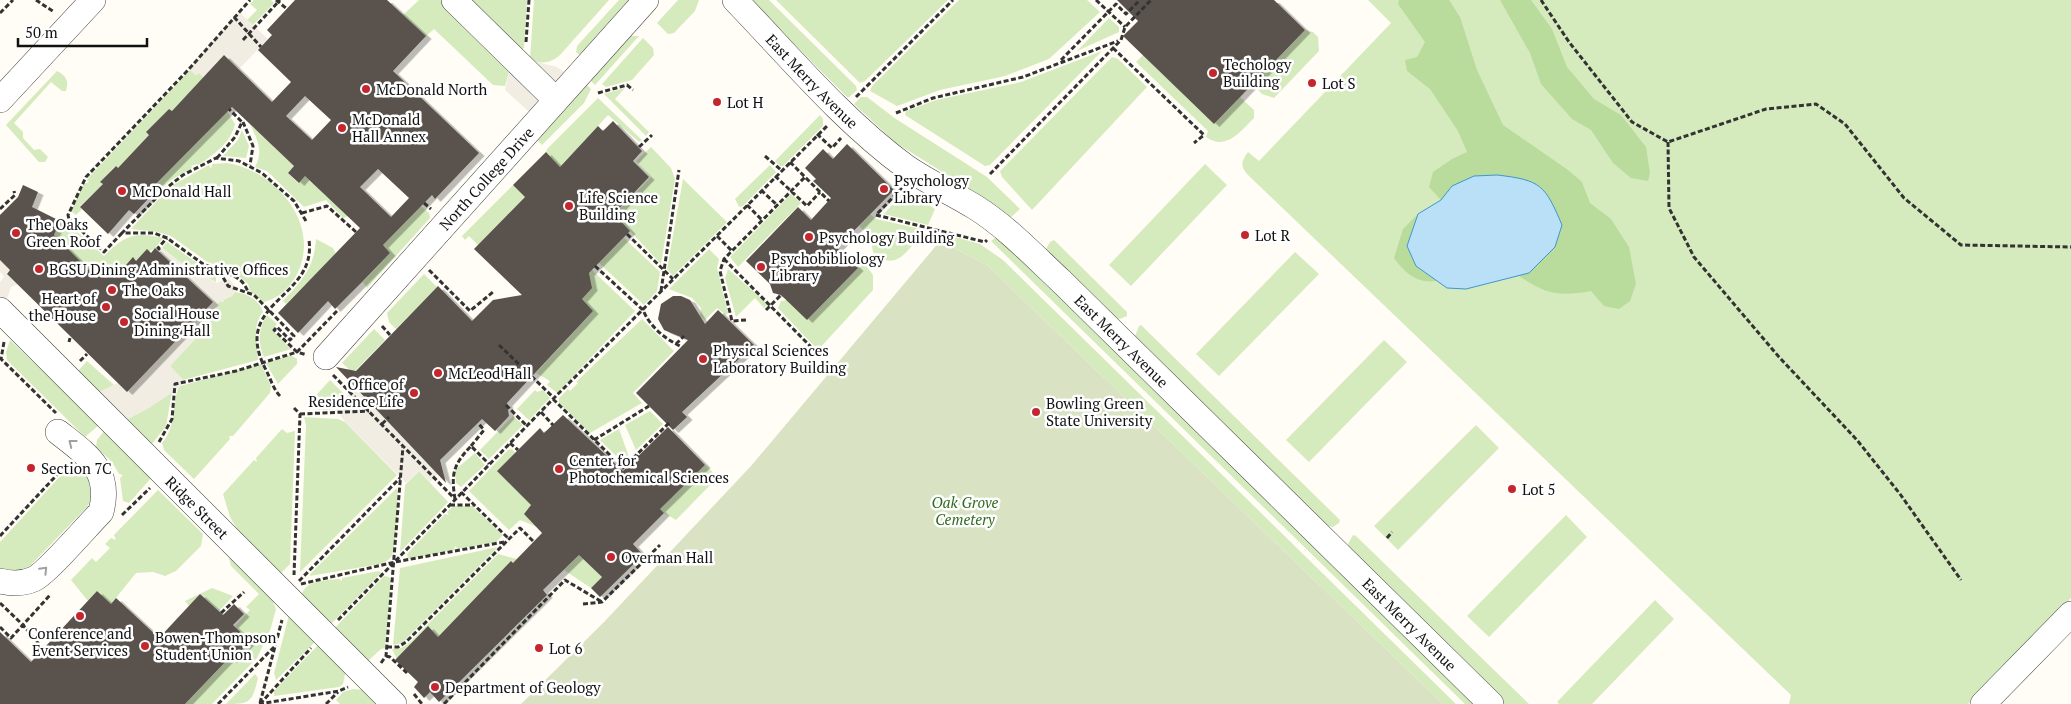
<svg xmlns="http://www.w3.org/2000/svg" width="2071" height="704" font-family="'PT Serif',serif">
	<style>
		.green { fill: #d5ebbd }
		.forest { fill: #b9dc9c }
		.cemetery { fill: #d9e3c4 }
		.plaza { fill: #f1ede2 }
		.water { fill: #b9e0f7; stroke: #3f96cf }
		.building { fill: #5a524d; fill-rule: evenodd; filter: url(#shadow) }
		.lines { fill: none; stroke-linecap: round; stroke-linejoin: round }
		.minor-casing { stroke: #444; stroke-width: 26 }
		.path { stroke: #333; stroke-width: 3; stroke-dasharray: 5 2.5; stroke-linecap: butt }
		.minor { stroke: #fff; stroke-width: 25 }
		.oneway { stroke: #a0a0a0 }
		.poi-dot { fill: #c4262e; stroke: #fff; stroke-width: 2 }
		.labels { text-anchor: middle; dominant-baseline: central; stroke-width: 5; stroke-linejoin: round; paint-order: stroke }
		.poi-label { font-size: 15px; fill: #111; stroke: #fff; text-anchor: start }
		.street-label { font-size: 15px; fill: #111; stroke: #fff }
		.park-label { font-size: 15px; font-style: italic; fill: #2f6b1f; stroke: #fff }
	</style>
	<defs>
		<filter id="shadow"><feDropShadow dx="5.5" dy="3" stdDeviation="0" flood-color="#0004"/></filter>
	</defs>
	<rect width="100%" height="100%" fill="#fffdf5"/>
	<!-- green -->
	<path class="green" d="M 254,0 L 271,0 L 274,3 L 253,25 L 247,20 L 257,10 L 250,4 Z
		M 419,0 L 441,0 L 502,59 L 509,72 L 505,86 L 493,85 L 434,29 L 426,36 L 403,15 Z
		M 468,0 L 527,0 L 524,48 L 520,51 Z
		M 534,0 L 609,0 L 560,55 C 551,63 540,65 530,59 Z
		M 619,0 L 633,0 L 582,57 L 576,52 L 577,46 Z
		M 678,0 L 699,0 L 695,11 L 674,33 L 668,34 L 657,23 Z
		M 750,0 L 769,0 L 856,86 L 857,90 L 848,98 Z
		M 776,0 L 948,0 L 865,81 L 860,83 Z
		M 959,0 L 1087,0 L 1100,12 L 1049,59 L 1005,76 L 940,90 L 897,106 L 870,91 L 872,86 Z
		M 1368,0 L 2071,0 L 2071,598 L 1968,704 L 1789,704 L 1791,695 L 1248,175 C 1240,166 1241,162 1248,152 L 1259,161 L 1391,23 Z
		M 1109,18 L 1119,27 L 1119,32 L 1077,51 Z
		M 1305,30 L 1313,32 L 1318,37 L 1319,51 L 1274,98 L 1262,94 L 1253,84 Z
		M 629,36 L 639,36 L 595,85 L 589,79 Z
		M 643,38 L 653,48 L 654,55 L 632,80 L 606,87 L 602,84 Z
		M 1102,51 L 990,165 L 985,166 L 905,115 L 906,111 L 936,100 L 1021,82 Z
		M 1143,55 L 1214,124 L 1240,97 L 1254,110 L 1254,118 C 1240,132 1226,151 1206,137 L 1208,131 L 1136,62 Z
		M 1112,57 L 1118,59 L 1147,87 L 1032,210 L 1002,177 L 1000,171 Z
		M 190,70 L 196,75 L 199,73 L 205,78 L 172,111 L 169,109 L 146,132 L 149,135 L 118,168 L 115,166 L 100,182 L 103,184 L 80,206 L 82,209 L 76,215 L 71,211 L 84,184 L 89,182 L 87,180 L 89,177 Z
		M 57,71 C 66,75 69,81 66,91 L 62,91 L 51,82 L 14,123 L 23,132 L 23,138 L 34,150 L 40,149 L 48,157 L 45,162 L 39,162 L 6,125 Z
		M 584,82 L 591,89 L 584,103 L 542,145 L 534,137 Z
		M 625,88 L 615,99 L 649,132 L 646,136 L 604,94 Z
		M 861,97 L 867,97 L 896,119 L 987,177 L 1020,209 L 1009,219 L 968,188 L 896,143 L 854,104 Z
		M 598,98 L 642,140 L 639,142 L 608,115 L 560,167 L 546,152 L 547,149 Z
		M 227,111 L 235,124 C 231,143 213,155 198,165 L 197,164 L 191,166 L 192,168 L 173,179 L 148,199 L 145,195 Z
		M 820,115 L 823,119 L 823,126 L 783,166 L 780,166 L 775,161 Z
		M 250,124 L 294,166 L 288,173 L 298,183 L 305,176 L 348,216 L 343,218 L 326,200 L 304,207 L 267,171 L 255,167 C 264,151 257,139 250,124 Z
		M 242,130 L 249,146 L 246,158 L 223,156 L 238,140 Z
		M 651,147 L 671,168 L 675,179 L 661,264 L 617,217 L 618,211 L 651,177 L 636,161 Z
		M 227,163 C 277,171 323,226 296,276 C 288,289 279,298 264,302 L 250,291 L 248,284 L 235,273 L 206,261 L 171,236 L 158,232 L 131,229 L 167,190 L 170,187 L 175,190 L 173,185 L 209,165 L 211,169 L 212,164 Z
		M 1205,164 L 1227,185 L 1131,286 L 1109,265 Z
		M 770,165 L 776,172 L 743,206 L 739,207 L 735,199 Z
		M 683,179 L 727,222 L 673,276 L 667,269 Z
		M 513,185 L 525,197 L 478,245 L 469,236 L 465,240 L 462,236 Z
		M 906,189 L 935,209 L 928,225 L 884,214 Z
		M 791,194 L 801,203 L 738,267 L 730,257 Z
		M 421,206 L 429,213 L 430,218 L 367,288 L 363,282 L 390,253 L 383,245 Z
		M 870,214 L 876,219 L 925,230 C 909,247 897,275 873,252 L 872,246 L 875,241 L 859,226 Z
		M 62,218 L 104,256 C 124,236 135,231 163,238 L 156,247 L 159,251 L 155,248 L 136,261 L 133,258 L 106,287 L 53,235 L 57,220 Z
		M 948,235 L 980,244 L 1003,260 L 1456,704 L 1443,704 L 987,265 L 940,241 Z
		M 999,235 L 1477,704 L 1465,704 L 991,241 Z
		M 624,238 L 660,272 L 657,291 L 644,305 L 598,262 Z
		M 316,239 L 333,248 L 336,254 L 286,304 L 283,301 C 302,280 314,269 316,239 Z
		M 1054,240 L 1127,312 L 1127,316 L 1120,319 L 1111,317 L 1049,257 L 1046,249 L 1050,242 Z
		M 167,242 L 203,267 L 216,272 L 216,282 L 184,265 L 162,248 Z
		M 709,249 L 719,259 L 717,268 L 728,313 L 726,315 L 717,308 L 705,320 L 700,316 L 701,308 L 692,298 L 669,289 Z
		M 1295,252 L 1319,274 L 1219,376 L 1196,354 Z
		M 865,264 L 873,275 L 873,290 L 818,350 L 778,308 L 781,301 L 787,300 L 807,320 L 858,268 Z
		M 728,269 L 768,304 L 764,308 L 755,298 L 736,317 L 725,278 Z
		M 554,270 L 592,270 L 635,311 L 557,393 L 547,385 L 550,381 L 536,373 L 593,311 Z
		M 424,274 L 437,287 L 396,329 L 389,322 L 387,313 Z
		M 235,292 C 247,294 259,299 263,312 C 251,327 258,343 258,360 L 183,380 L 170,366 L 197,337 L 219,302 L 233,295 Z
		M 267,315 L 277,324 L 272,330 L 291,349 L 264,357 C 258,344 258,328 267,315 Z
		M 642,319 L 674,351 L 633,393 L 642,403 L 590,433 L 559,403 L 559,398 L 568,389 L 570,391 L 578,383 L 576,382 Z
		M 1141,325 L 1340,520 L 1339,523 L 1333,527 L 1323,525 L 1136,345 L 1135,336 L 1139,326 Z
		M 374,329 L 385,340 L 353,373 L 342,363 Z
		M 10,340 L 99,425 L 85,437 L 7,360 L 6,352 Z
		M 1384,340 L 1407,362 L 1309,462 L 1286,440 Z
		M 291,355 L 297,359 L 297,364 L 278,384 L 266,363 Z
		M 87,361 L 114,385 L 100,392 L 78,371 Z
		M 261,364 L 271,386 L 270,393 L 233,436 L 229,436 L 230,439 L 194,479 L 164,450 L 162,443 C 178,426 172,394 180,386 Z
		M 330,380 L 346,396 L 330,410 L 307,409 L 309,403 Z
		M 535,390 L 537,392 L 543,390 L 550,398 L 529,420 L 517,409 Z
		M 172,392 L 166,426 L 152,444 L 127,419 L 147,409 Z
		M 650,411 L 663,424 L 636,450 L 625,425 Z
		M 513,416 L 523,425 L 489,459 L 480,450 Z
		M 304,417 L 338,419 L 345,422 L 397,475 L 300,572 L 306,425 Z
		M 1476,425 L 1499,448 L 1398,550 L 1374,526 Z
		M 282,429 L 287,433 L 295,431 L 290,564 L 279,575 L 241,535 L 230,517 L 223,494 L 254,460 L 257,462 L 256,458 Z
		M 619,429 L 629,457 L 623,463 L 600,440 Z
		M 105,430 L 152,477 L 129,503 L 123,501 L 120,478 L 123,475 L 119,474 L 112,462 L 96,447 L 97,440 Z
		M 512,449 L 515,453 L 531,505 L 524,514 L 537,527 L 520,520 L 509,530 L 469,491 L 508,450 Z
		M 475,453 L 485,465 L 461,487 L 456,483 L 455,470 Z
		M 75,460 L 92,480 L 91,500 L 87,507 L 25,571 L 15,572 L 0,569 L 0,542 Z
		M 705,465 L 718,477 L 676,520 L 664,513 L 639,488 L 652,475 L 673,496 Z
		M 419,471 L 448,502 L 400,552 L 405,485 Z
		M 397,488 C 399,499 396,544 392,555 C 390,560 385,562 380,564 L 310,576 L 311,573 Z
		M 158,490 L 203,534 L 201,546 L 176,571 L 165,576 L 153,572 L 136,573 L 111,604 L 97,591 L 88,601 L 71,580 L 92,558 L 96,562 L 110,548 L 105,544 L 111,538 L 116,540 L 114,535 Z
		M 453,506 L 472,506 L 503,535 L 496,542 L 458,549 L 455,546 L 454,550 L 408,559 L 407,554 L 445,514 L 449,515 L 447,512 Z
		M 1566,515 L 1587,537 L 1489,637 L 1467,616 Z
		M 1353,535 L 1356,536 L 1529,704 L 1504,704 L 1351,555 L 1348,544 Z
		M 498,547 L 402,643 L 393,645 L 400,568 Z
		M 227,549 L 271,597 L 276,609 L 270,631 L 257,658 L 212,704 L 185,704 L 229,658 L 232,660 L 250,641 L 235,626 L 250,610 L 246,607 L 259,594 L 231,566 Z
		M 498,554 L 517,559 L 438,637 L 428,627 L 397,659 L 392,649 L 401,648 L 408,644 Z
		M 579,555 L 602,577 L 591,588 L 564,570 Z
		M 379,571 L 381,573 L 330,625 L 301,596 C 306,579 324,581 339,579 L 342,581 L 342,578 Z
		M 384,576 L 389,577 L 391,581 L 385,648 L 381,649 L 368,661 L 333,630 Z
		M 212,588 L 233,596 L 219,611 L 200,594 L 189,606 L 185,601 Z
		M 1655,600 L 1674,619 L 1592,704 L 1559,704 L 1557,702 Z
		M 289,615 L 317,640 L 276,680 L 274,673 Z
		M 320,643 L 346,670 L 343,684 L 339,687 L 274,696 L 274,691 Z
		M 255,674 L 258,678 C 252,702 251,704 226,704 Z
		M 353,689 L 366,690 L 387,704 L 340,704 L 336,700 L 343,692 Z"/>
	<!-- forest -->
	<path class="forest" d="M 1399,0 L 1449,0 L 1460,17 L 1477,70 L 1503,125 L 1568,170 L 1582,182 L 1590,203 L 1611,219 L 1629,247 L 1636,284 L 1630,301 L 1619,309 L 1604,306 L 1591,291 C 1560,297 1544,294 1518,275 L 1529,272 L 1452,186 L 1441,200 L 1429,187 L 1433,172 L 1452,159 L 1467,152 L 1458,131 L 1430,89 L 1407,71 L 1405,60 L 1417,57 L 1425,42 L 1398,4 Z
		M 1500,0 L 1531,0 L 1552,29 L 1567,67 L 1594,99 L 1621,115 L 1646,147 L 1650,173 L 1648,181 L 1631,178 L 1613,163 L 1591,130 L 1572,119 L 1541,84 L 1530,53 Z
		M 1418,214 L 1407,246 L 1416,266 L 1437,281 C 1417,284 1405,273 1394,258 L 1403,229 Z"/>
	<!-- cemetery -->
	<path class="cemetery" d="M 940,241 L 987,265 L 1443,704 L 521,704 L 604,622 L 751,466 Z"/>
	<!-- plaza -->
	<path class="plaza" d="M 441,0 L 468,0 L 533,61 L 557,67 L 564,72 L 538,120 L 505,90 L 509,72 L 502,59 Z
		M 239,12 L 268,39 L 239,69 L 224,55 L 204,77 L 199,73 L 196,75 L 189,69 Z
		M 162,248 L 184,265 L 207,278 L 217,283 L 224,279 L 230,280 L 234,285 L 235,292 L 231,297 L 224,299 L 224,302 L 219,302 L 197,337 L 170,366 L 183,380 L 183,383 L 176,390 L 147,409 L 124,421 L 96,393 L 118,383 L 204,293 L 159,252 Z
		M 0,260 L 10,270 L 7,273 L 18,284 L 11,287 L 6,302 L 0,297 L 0,282 L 4,277 L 0,272 Z
		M 356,388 L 438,474 L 430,482 L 419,471 L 406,483 L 345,422 L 335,407 Z"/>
	<!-- water -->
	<path class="water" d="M 1497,175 C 1541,180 1545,185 1562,225 L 1555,247 L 1529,273 L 1466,289 L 1447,288 L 1416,266 L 1407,246 L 1418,214 L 1441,200 L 1452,186 L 1474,176 Z"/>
	<!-- building -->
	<path class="building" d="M 295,0 L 387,0 L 426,36 L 393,71 L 479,153 L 435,199 L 432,195 L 383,245 L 390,253 L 362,282 L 335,309 L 328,301 L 298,333 L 278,313 L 360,228 L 305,176 L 299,183 L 288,173 L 294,166 L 232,107 L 145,195 L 148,199 L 134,214 L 129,210 L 108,234 L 80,207 L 103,184 L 100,182 L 116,166 L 118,168 L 149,135 L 146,132 L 169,109 L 172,111 L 224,55 L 272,102 L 291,82 L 258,50 L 272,35 L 267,30 ZM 305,96 L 331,120 L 312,140 L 286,116 ZM 378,169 L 409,198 L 391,217 L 360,187 Z
		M 1117,0 L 1274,0 L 1305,30 L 1214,124 L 1123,36 L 1138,21 Z
		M 613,121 L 642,151 L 633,161 L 649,177 L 614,214 L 630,231 L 589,273 L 592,288 L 582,299 L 593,311 L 507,403 L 509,416 L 495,431 L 482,419 L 440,460 L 446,483 L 336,367 L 356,371 L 438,286 L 472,321 L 493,300 L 522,295 L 474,249 L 525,197 L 513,185 L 546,152 L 560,167 L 598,126 L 603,131 Z
		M 847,144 L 894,190 L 837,248 L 858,268 L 807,320 L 781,295 L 773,293 L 770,284 L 746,261 L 798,207 L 811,220 L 831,198 L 813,181 L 816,179 L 805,168 L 823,149 L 833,159 Z
		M 23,185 L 38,192 L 32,207 L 60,221 L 54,235 L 97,278 L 106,269 L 119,273 L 133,257 L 136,261 L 147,249 L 151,253 L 155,248 L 213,302 L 127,392 L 7,274 L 10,270 L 0,260 L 0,215 L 18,197 Z
		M 673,296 L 681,296 L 690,300 L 705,324 L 718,310 L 754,345 L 682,412 L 687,417 L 673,430 L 636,393 L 688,340 L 664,330 L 658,319 L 661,304 Z
		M 563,415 L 623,471 L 668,427 L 705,465 L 660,509 L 664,513 L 633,544 L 643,555 L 600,597 L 591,588 L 602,577 L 579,555 L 543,590 L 547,595 L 439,702 L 430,692 L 424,698 L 414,687 L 418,682 L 395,660 L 428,626 L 438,637 L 511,561 L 513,563 L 542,533 L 524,514 L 531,505 L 497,471 L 540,428 L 544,433 Z
		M 97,591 L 111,604 L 116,598 L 159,638 L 200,594 L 223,615 L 234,604 L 244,614 L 233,625 L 250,641 L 232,660 L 229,658 L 185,704 L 0,704 L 0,632 L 31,662 Z"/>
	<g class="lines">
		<!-- minor casing -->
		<g class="minor-casing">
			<g id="minor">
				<path d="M 454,0 L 556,100"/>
				<path id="s1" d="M 735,0 C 789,56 842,120 906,167 C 928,182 952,193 975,207 C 1007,227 1034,256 1061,281 L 1491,704"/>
				<path d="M 0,100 L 93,0"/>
				<path id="s2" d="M 0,310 L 394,704"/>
				<path id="s3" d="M 326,357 L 646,0"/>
				<path d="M 0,581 C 12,584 23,584 34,579 C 47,573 88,525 101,512 C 112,470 87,455 58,432"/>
				<path d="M 1983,704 L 2071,614"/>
			</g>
		</g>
		<!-- path -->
		<path class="path" d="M 36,0 L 54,12
			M 276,0 L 287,9
			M 1096,0 L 1125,27
			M 1541,0 L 1569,42 L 1632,122 L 1668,142 L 1766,109 L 1816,104 L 1845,124 L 1904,198 L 1961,245 L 2071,247
			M 0,13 L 13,0
			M 234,17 L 261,47
			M 243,40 L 280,0
			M 526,42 L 529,0
			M 1113,48 L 1204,135 L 1194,143
			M 1061,60 L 1116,4 L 1126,14 L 1140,0
			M 598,93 L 627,85 L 633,90
			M 856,97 L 953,0
			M 896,113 L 933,98 L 1023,77 L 1118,41
			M 243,122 L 253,146 L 250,165
			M 817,134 L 832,148 L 841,138
			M 1668,142 L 1669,208 L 1694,257 L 1779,357 L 1857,440 L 1900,494 L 1961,580
			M 639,147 L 652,135
			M 765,156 L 781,170
			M 217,158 L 235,137 L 242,122 L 229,109
			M 790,162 L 829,201
			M 990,174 L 1121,40 L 1125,27 L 1151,0
			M 775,176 L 807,206 L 820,192
			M 902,188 L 876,215 L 985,242 L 987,240
			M 761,190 L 777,205
			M 424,203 L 431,209
			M 747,205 L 762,220
			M 0,209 L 15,195 L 14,191
			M 302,213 L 327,206 L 356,232
			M 306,221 L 294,201 L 262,173 L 239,161 L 216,158 L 183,175 L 164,190 L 122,233 L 154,233 L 167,238 L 203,264 L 219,270 L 228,286 L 254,295 L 294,336 L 290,340 L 277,327 L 274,330 L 297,352 L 307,355
			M 122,233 L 104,252 L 69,219 L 68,215 L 86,177 L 189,69 L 250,0
			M 627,234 L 673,279
			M 717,236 L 732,251
			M 160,250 L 158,248 L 167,238
			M 724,259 L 816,352
			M 595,266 L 643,310 C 650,327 665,339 682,347
			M 429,270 L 470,311 L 493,292
			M 220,271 C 233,275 243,278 248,292
			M 661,291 L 679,170
			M 766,310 L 781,295
			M 746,320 L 732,321 L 720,271 L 724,259 L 805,177
			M 382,326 L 390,335
			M 4,342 L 1,359 L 56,413
			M 69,342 L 70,338
			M 676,344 L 684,336
			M 499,345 L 554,398
			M 80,361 L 87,354
			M 333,375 L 455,499
			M 280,396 C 273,389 270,377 265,368 C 231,301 317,299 309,240
			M 553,399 L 623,468 L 669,423
			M 506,405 L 527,426
			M 294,408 L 300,414 L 294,575
			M 541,412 L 553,425
			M 300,414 L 369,411
			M 382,424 L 389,417
			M 594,440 L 649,406
			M 159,442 L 172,419 L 175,384 L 236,371 L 297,352 L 337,311
			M 510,443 L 518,450
			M 471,446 L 484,430 L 478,423
			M 635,459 L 640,454
			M 461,492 L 508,538
			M 455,499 C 451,474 453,465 471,446 L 489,464
			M 450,505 L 474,505
			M 122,515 L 150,488
			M 0,536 L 66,465
			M 1387,538 L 1392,532
			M 299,581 L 400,478
			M 301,584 L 395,562 L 504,542
			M 0,603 L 23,625 L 43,649
			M 583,604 L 602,602 L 660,545
			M 221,613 L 244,592
			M 338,620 L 554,398 L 828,125
			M 0,627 L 11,638 L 51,594
			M 387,647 L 398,647 L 406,642 L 520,528 L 534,542
			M 386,656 L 390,657 L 407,673
			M 381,663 L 386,656 L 403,446
			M 414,694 L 422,704
			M 260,703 L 282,620
			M 218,704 L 275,646
			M 259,704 L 339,691 L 348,687
			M 260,704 L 311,648
			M 326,704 L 338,692
			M 444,704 L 565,580 L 602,602"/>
		<!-- minor -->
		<use href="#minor" class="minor"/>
	</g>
	<!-- one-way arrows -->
	<defs><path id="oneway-chevron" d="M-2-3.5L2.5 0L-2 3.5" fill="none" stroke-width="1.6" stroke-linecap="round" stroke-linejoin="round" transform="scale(1.25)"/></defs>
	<g class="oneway">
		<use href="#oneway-chevron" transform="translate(72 443) rotate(-142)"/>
		<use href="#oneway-chevron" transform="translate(44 570) rotate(-46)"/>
	</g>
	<!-- markers -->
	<g class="poi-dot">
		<circle cx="1213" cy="73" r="5"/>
		<circle cx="1312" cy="83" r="5"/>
		<circle cx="366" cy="89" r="5"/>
		<circle cx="717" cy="102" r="5"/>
		<circle cx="342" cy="128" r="5"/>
		<circle cx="884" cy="189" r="5"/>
		<circle cx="122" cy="191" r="5"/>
		<circle cx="569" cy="206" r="5"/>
		<circle cx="16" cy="233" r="5"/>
		<circle cx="1245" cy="235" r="5"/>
		<circle cx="809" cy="237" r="5"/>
		<circle cx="761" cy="267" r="5"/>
		<circle cx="39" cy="269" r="5"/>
		<circle cx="112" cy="290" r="5"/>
		<circle cx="106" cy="307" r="5"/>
		<circle cx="124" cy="322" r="5"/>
		<circle cx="703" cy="359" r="5"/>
		<circle cx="438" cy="373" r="5"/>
		<circle cx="414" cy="393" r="5"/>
		<circle cx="1036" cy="412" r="5"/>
		<circle cx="31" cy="468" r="5"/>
		<circle cx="559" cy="469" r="5"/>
		<circle cx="1512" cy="489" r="5"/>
		<circle cx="611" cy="557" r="5"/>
		<circle cx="80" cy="616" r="5"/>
		<circle cx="145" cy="646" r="5"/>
		<circle cx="539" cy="648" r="5"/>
		<circle cx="435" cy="687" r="5"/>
	</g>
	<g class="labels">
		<!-- poi labels -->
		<g class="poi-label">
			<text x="1223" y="64">Techology<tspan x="1223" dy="17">Building</tspan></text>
			<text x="1322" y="83">Lot S</text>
			<text x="376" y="89">McDonald North</text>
			<text x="727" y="102">Lot H</text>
			<text x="352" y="119">McDonald<tspan x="352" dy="17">Hall Annex</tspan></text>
			<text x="894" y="180">Psychology<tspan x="894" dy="17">Library</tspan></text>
			<text x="132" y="191">McDonald Hall</text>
			<text x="579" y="197">Life Science<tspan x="579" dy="17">Building</tspan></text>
			<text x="26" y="224">The Oaks<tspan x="26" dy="17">Green Roof</tspan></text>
			<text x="1255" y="235">Lot R</text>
			<text x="819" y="237">Psychology Building</text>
			<text x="771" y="258">Psychobibliology<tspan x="771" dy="17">Library</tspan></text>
			<text x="49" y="269">BGSU Dining Administrative Offices</text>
			<text x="122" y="290">The Oaks</text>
			<text x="96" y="298" text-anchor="end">Heart of<tspan x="96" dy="17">the House</tspan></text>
			<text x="134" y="313">Social House<tspan x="134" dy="17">Dining Hall</tspan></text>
			<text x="713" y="350">Physical Sciences<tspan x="713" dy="17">Laboratory Building</tspan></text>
			<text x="448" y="373">McLeod Hall</text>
			<text x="404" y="384" text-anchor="end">Office of<tspan x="404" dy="17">Residence Life</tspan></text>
			<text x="1046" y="403">Bowling Green<tspan x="1046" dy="17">State University</tspan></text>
			<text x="569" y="460">Center for<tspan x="569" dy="17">Photochemical Sciences</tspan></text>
			<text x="41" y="468">Section 7C</text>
			<text x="1522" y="489">Lot 5</text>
			<text x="621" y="557">Overman Hall</text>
			<text x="80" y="633" text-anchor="middle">Conference and<tspan x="80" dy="17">Event Services</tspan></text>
			<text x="155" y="637">Bowen-Thompson<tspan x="155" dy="17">Student Union</tspan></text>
			<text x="549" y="648">Lot 6</text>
			<text x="445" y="687">Department of Geology</text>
		</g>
		<!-- street labels -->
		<g class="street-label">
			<text stroke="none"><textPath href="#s1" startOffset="112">East Merry Avenue</textPath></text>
			<text stroke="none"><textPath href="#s3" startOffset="240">North College Drive</textPath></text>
			<text stroke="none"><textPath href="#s1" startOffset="518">East Merry Avenue</textPath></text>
			<text stroke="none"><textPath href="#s2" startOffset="279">Ridge Street</textPath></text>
			<text stroke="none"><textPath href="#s1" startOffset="922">East Merry Avenue</textPath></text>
		</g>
		<!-- park labels -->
		<g class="park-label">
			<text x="965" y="502">Oak Grove<tspan x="965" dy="17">Cemetery</tspan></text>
		</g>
	</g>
	<!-- scale -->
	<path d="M18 38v8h129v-8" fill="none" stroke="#111111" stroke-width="2.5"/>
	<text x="25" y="38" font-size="15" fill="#111111" stroke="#ffffff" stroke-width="4" paint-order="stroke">50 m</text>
</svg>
